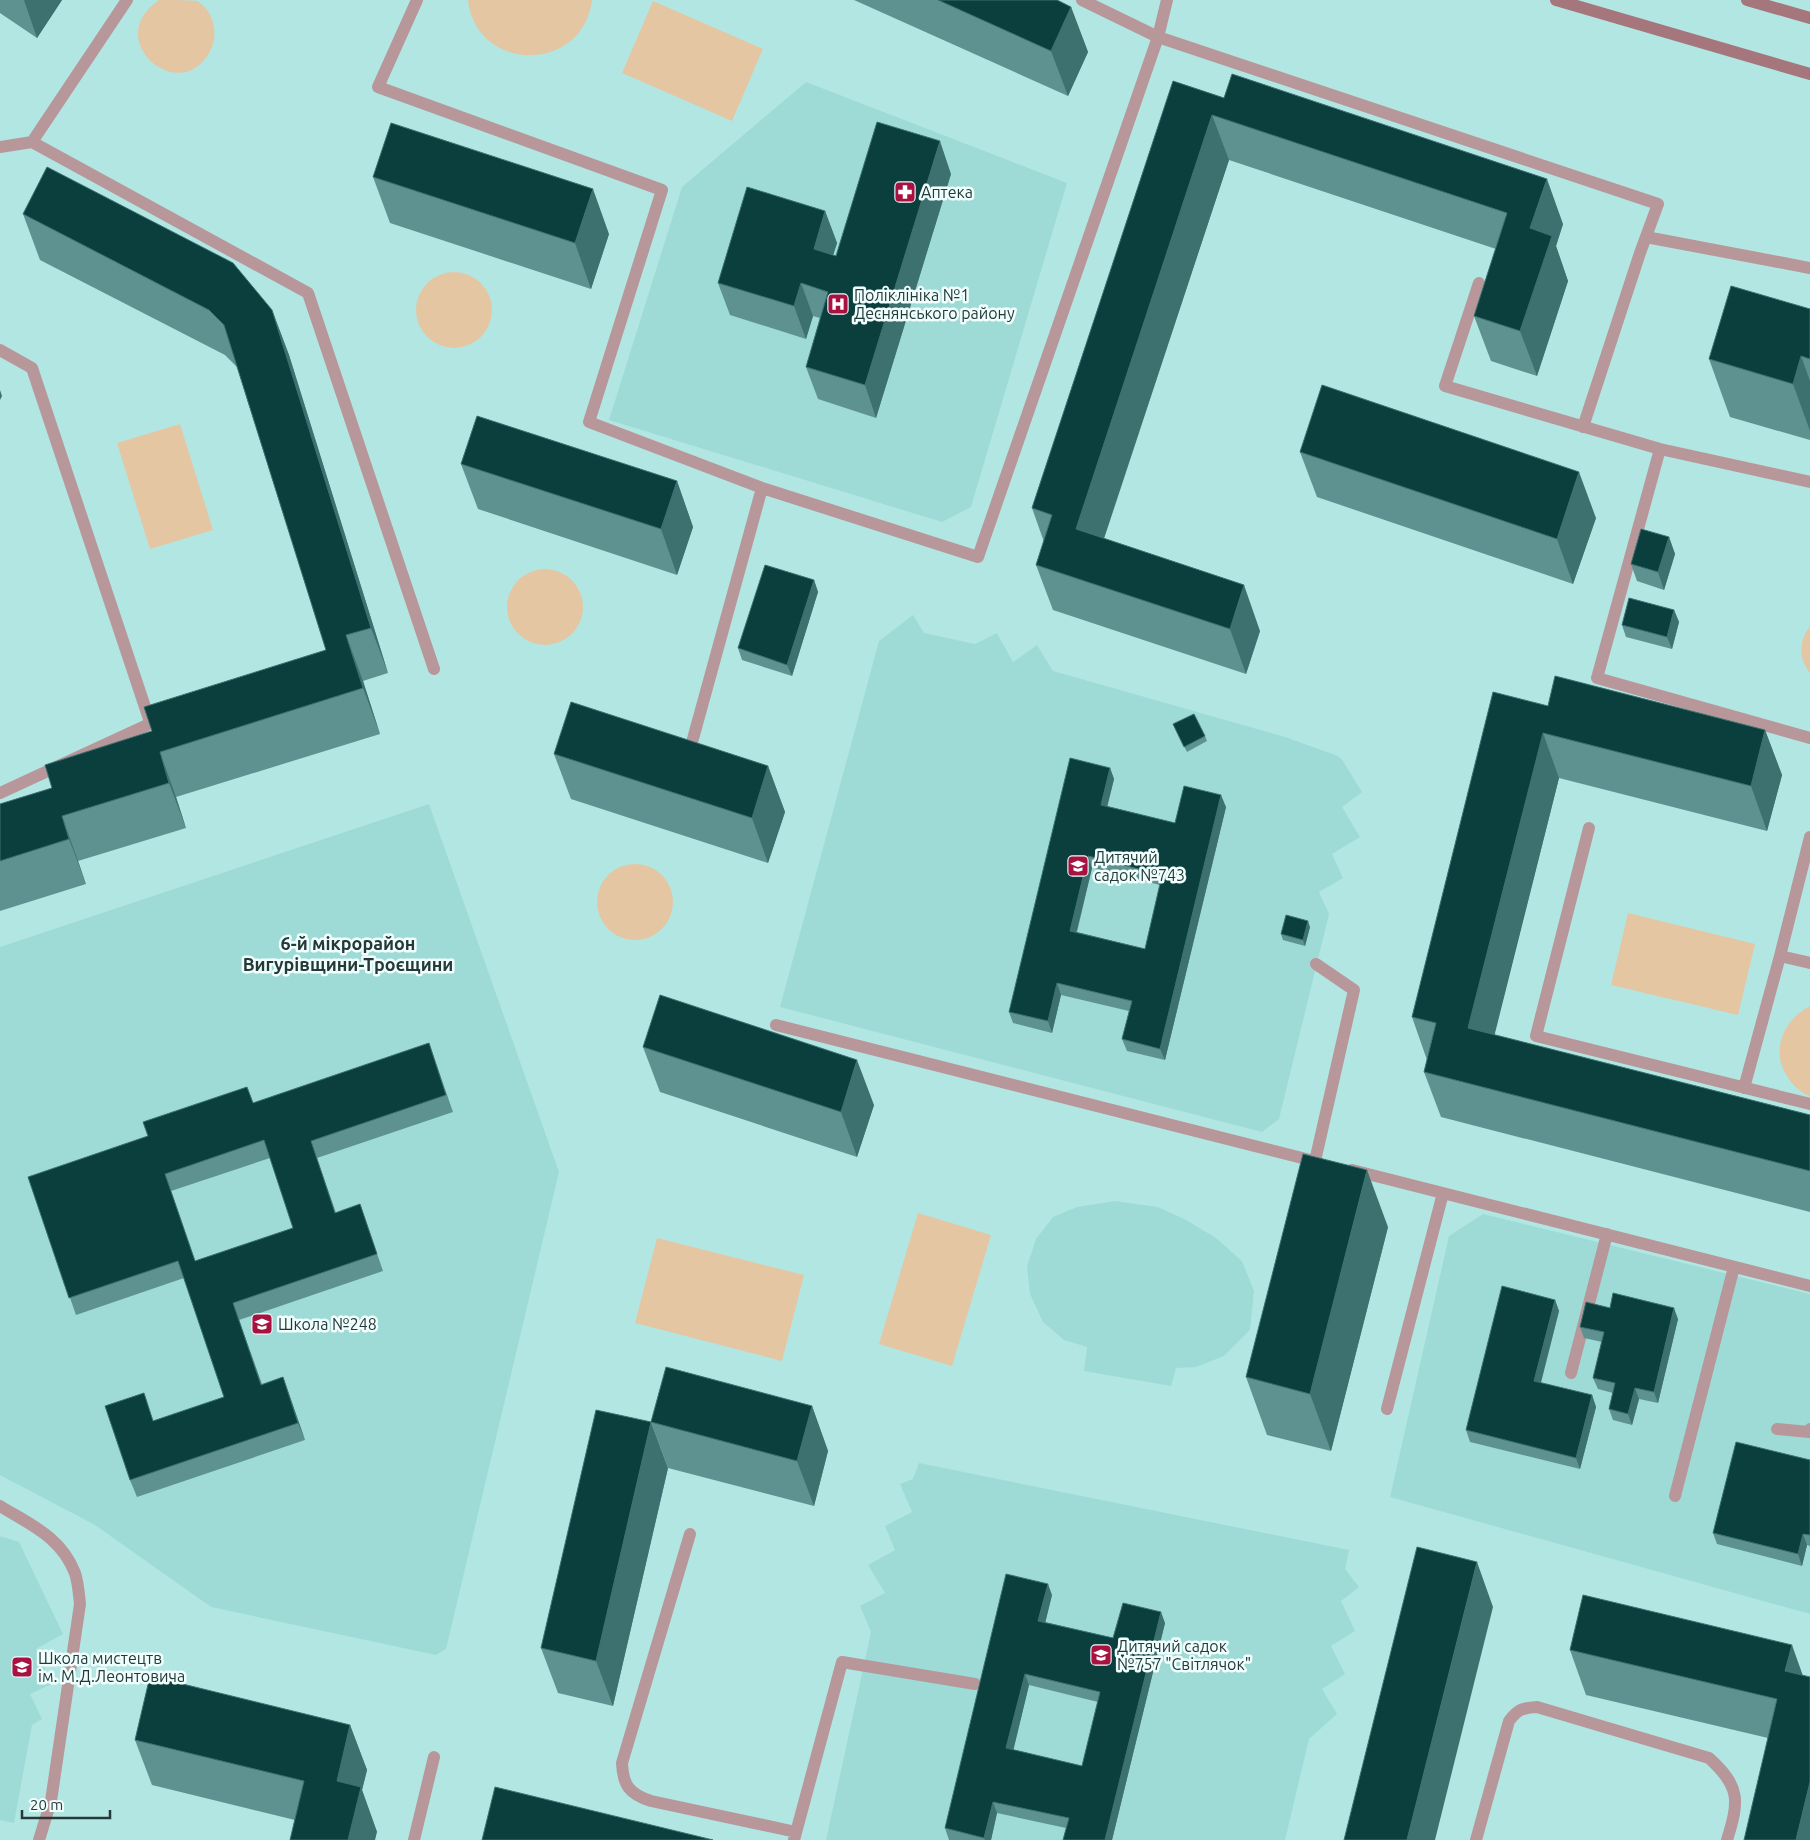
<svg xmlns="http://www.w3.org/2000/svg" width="1810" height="1840" font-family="Ubuntu,sans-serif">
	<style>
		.built { fill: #9edbd7 }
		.green { fill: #e4c6a2 }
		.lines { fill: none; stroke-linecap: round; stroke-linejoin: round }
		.service { stroke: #b8979a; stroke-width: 12 }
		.secondary { stroke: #a5767b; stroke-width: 12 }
		.wall { fill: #5e9290; fill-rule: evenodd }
		.shaded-wall { fill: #3c7170 }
		.building { fill: #0a3f3e; stroke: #3c7170; fill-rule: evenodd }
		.labels { text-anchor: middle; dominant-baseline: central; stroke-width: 5; stroke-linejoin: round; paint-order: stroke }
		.poi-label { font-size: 16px; fill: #253a38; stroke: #f0fffe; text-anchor: start }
		.neighbourhood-label { font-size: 18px; font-weight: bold; fill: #253a38; stroke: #f0fffe }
	</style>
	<rect width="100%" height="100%" fill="#b2e6e3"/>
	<!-- built -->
	<path class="built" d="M 806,82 L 1067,183 L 971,507 L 942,522 L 609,420 L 682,187 Z
		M 913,615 L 924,633 L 975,644 L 997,633 L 1013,662 L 1037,645 L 1053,671 L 1285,737 L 1338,756 L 1343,761 L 1362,792 L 1342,807 L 1360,837 L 1332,854 L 1343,878 L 1319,892 L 1329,914 L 1279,1119 L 1262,1132 L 780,1007 L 879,641 Z
		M 429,804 L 559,1172 L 446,1649 L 436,1655 L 211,1607 L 95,1525 L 0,1475 L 0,947 Z
		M 1115,1201 L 1158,1207 L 1186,1220 L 1216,1238 L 1242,1261 L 1254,1291 L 1250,1330 L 1224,1356 L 1196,1367 L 1176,1368 L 1171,1386 L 1084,1371 L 1087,1347 L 1064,1340 L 1043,1322 L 1030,1294 L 1027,1266 L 1036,1239 L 1053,1217 L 1077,1207 Z
		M 1483,1214 L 1810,1294 L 1810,1614 L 1390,1497 L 1449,1236 Z
		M 919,1463 L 1349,1550 L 1345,1569 L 1359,1587 L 1341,1601 L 1355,1631 L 1331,1646 L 1345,1674 L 1322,1689 L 1337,1714 L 1309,1739 L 1285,1840 L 826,1840 L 871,1632 L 860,1606 L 885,1593 L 868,1565 L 895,1550 L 885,1526 L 912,1512 L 900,1484 L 913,1479 Z
		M 0,1536 L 19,1542 L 63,1634 L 36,1649 L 52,1684 L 30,1694 L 42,1719 L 32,1725 L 14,1823 L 0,1820 Z"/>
	<!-- green -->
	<path class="green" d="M 159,0 C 167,0 190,0 197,1 C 214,10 219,35 210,51 C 181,108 100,40 159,0 Z
		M 468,0 L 592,0 C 583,74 476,73 468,0 Z
		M 653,1 L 763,49 L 732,121 L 622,73 Z
		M416 310a38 38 0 1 1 76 0a38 38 0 1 1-76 0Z
		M 180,424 L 213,530 L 150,549 L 117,443 Z
		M507 607a38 38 0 1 1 76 0a38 38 0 1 1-76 0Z
		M 1810,626 L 1810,673 C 1798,658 1799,641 1810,626 Z
		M597 902a38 38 0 1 1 76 0a38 38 0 1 1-76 0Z
		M 1628,913 L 1755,944 L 1738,1015 L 1611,985 Z
		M 1810,1006 L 1810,1096 C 1801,1093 1794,1086 1789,1079 C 1769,1052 1783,1020 1810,1006 Z
		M 918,1213 L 991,1235 L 952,1366 L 879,1344 Z
		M 657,1238 L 804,1275 L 782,1361 L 635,1323 Z"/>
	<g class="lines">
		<!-- service -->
		<path class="service" d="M 417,0 L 378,87 L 662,190 L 589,422 L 762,488 L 978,557 L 1158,37 L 1167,0
			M 1082,0 L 1158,37 L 1658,204 L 1640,253 L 1583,427
			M 32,142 L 127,0
			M 0,147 L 32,142 L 308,293 L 434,669
			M 1646,237 L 1810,268
			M 1479,283 L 1445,386 L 1660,449 L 1810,482
			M 0,350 L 32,368 L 150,722
			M 1660,449 L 1597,678 L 1810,738
			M 691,746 L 762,488
			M 0,793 L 156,721
			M 1589,828 L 1536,1036 L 1810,1104
			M 1780,956 L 1810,963
			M 776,1025 L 1318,1162
			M 1744,1088 L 1780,956 L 1810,837
			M 1315,1161 L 1354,990 L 1316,964
			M 1352,1170 L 1810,1286
			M 1571,1373 L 1607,1234
			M 1387,1409 L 1443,1193
			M 1777,1429 L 1809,1432 L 1810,1429
			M 1675,1496 L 1734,1267
			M 0,1506 C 31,1525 61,1537 75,1573 C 78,1582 79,1594 80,1604 L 51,1801 L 39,1840
			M 690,1534 L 622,1763 C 623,1785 629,1794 651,1801 L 796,1832
			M 414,1840 L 434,1757
			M 794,1840 L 842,1662 L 975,1684
			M 1476,1840 L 1509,1721 C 1518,1709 1522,1708 1537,1707 L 1709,1758 C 1741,1787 1739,1801 1727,1840"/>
		<!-- secondary -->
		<path class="secondary" d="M 1556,0 L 1810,74
			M 1747,0 L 1810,18"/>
	</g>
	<!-- wall -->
	<path class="wall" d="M 0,0 L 62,0 L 37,38 L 0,13 Z
		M 854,0 L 1057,0 L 1071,7 L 1088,52 L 1068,96 Z
		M 1173,81 L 1224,98 L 1563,224 L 1556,246 L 1568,281 L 1537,376 L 1491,361 L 1474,316 L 1496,249 L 1229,160 L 1104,539 L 1260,631 L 1246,674 L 1053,610 L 1036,565 L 1044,542 L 1032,508 Z
		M 951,174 L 876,418 L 818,399 L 806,367 L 820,318 L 813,316 L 806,339 L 730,315 L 718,283 L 825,211 L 837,243 L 833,255 L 836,256 Z
		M 373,177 L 609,234 L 591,289 L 390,223 Z
		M 23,214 L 272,310 L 289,355 L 388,673 L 363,681 L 380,734 L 176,797 L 186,828 L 78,861 L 86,884 L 0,911 L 0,804 L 52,788 L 326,650 L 237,367 L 225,355 L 40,260 Z
		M 1810,309 L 1810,440 L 1730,417 L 1709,359 Z
		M 1300,452 L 1596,518 L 1573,584 L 1317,497 Z
		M 461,464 L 677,481 L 693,527 L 677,575 L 478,509 Z
		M 1669,537 L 1675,554 L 1664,590 L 1637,581 L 1631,564 Z
		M 814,580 L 818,592 L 792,676 L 742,660 L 738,648 Z
		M 1674,610 L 1679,622 L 1672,649 L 1626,637 L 1622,625 Z
		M 1548,706 L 1765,730 L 1782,775 L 1767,831 L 1559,778 L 1494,1035 L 1810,1115 L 1810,1212 L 1441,1117 L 1424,1072 L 1427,1060 L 1412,1017 Z
		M 1173,724 L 1205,736 L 1207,741 L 1187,752 Z
		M 554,754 L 768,766 L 785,812 L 768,863 L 571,799 Z
		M 1110,768 L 1114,779 L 1107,806 L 1175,823 L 1226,807 L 1165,1060 L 1127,1051 L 1122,1039 L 1129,1011 L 1061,995 L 1052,1033 L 1013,1023 L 1009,1012 ZM 1092,868 L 1160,885 L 1145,949 L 1077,932 Z
		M 1310,927 L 1305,946 L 1283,940 L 1281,934 Z
		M 429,1043 L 453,1112 L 317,1158 L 336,1213 L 360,1204 L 383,1271 L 239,1320 L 262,1384 L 283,1377 L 305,1440 L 137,1497 L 130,1480 L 153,1421 L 224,1397 L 184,1278 L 76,1315 L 28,1177 L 253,1103 ZM 270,1158 L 293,1228 L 195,1261 L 171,1191 Z
		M 643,1047 L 874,1105 L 857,1157 L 660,1092 Z
		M 1388,1227 L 1331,1451 L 1267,1435 L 1246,1377 Z
		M 1555,1300 L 1559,1311 L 1541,1383 L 1592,1395 L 1596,1407 L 1580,1469 L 1470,1442 L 1466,1430 Z
		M 1610,1308 L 1678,1319 L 1658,1403 L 1639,1399 L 1632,1425 L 1613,1420 L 1609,1409 L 1613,1393 L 1598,1389 L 1593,1378 L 1602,1342 L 1584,1338 L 1580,1327 Z
		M 812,1406 L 828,1451 L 814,1506 L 668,1468 L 651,1422 Z
		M 1810,1460 L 1810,1546 L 1807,1545 L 1802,1566 L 1717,1544 L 1713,1533 Z
		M 668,1468 L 613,1706 L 558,1693 L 541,1648 Z
		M 1052,1595 L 1045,1622 L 1113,1638 L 1165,1623 L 1112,1840 L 1063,1840 L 1066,1828 L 997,1813 L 991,1840 L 949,1840 L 945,1828 ZM 1029,1685 L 1098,1702 L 1082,1766 L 1013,1750 Z
		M 1570,1650 L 1803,1675 L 1768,1738 L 1586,1695 Z
		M 350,1725 L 367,1770 L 362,1790 L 377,1832 L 295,1820 L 152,1785 L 135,1740 Z"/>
	<!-- shaded-wall -->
	<path class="shaded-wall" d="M 24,0 L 62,0 L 37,38 Z
		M 1071,7 L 1088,52 L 1068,96 L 1051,51 Z
		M 1212,115 L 1229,160 L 1092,574 L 1076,529 Z
		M 940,141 L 951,174 L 876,418 L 865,385 Z
		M 1547,179 L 1563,224 L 1556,246 L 1568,281 L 1537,376 L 1520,331 L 1530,228 Z
		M 593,189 L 609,234 L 591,289 L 575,243 Z
		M 825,211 L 837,243 L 825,281 L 814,249 Z
		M 801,283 L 813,316 L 806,339 L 794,306 Z
		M 272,310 L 289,355 L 388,673 L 371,628 Z
		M 1801,356 L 1810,381 L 1810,431 L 1793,384 Z
		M 0,390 L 2,396 L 0,400 Z
		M 1579,472 L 1596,518 L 1573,584 L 1557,539 Z
		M 677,481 L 693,527 L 677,575 L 661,529 Z
		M 1669,537 L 1675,554 L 1664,590 L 1658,572 Z
		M 814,580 L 818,592 L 792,676 L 787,665 Z
		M 1244,585 L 1260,631 L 1246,674 L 1230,629 Z
		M 1674,610 L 1679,622 L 1672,649 L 1667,637 Z
		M 346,635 L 363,681 L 380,734 L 363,688 Z
		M 1765,730 L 1782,775 L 1767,831 L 1751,786 Z
		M 1543,733 L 1559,778 L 1485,1073 L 1468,1028 Z
		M 160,752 L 176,797 L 186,828 L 169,783 Z
		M 768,766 L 785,812 L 768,863 L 752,818 Z
		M 1110,768 L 1114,779 L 1105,816 L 1101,805 Z
		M 1221,795 L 1226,807 L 1165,1060 L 1160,1049 Z
		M 62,816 L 78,861 L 86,884 L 69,839 Z
		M 1088,856 L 1092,868 L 1074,942 L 1070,931 Z
		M 1308,921 L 1310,927 L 1305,946 L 1303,940 Z
		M 1057,983 L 1061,995 L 1052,1033 L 1048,1021 Z
		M 857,1060 L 874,1105 L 857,1157 L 841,1112 Z
		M 1367,1170 L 1388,1227 L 1331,1451 L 1310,1394 Z
		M 1555,1300 L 1559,1311 L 1538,1393 L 1534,1381 Z
		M 1674,1308 L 1678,1319 L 1658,1403 L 1654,1392 Z
		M 283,1377 L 289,1394 L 305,1440 L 298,1423 Z
		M 1635,1388 L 1639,1399 L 1632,1425 L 1628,1414 Z
		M 1592,1395 L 1596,1407 L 1580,1469 L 1576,1458 Z
		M 812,1406 L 828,1451 L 814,1506 L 797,1461 Z
		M 651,1422 L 668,1468 L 613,1706 L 596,1661 Z
		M 1803,1534 L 1807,1545 L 1802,1566 L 1798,1554 Z
		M 1477,1562 L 1493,1607 L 1435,1840 L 1407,1840 Z
		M 1048,1584 L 1052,1595 L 1043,1632 L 1038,1621 Z
		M 1161,1612 L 1165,1623 L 1112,1840 L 1105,1840 Z
		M 1792,1645 L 1808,1690 L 1785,1671 Z
		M 1025,1674 L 1029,1685 L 1011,1760 L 1006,1748 Z
		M 350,1725 L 367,1770 L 362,1790 L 377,1832 L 375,1840 L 348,1840 L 337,1781 Z
		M 1810,1782 L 1810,1840 L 1796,1840 Z
		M 993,1802 L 997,1813 L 991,1840 L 985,1840 L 984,1838 Z"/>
	<!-- building -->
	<path class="building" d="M 938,0 L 1057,0 L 1071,7 L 1051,51 Z
		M 1232,74 L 1547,179 L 1530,228 L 1552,236 L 1520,331 L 1474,316 L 1507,213 L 1212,115 L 1076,529 L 1244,585 L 1230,629 L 1036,565 L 1052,515 L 1032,508 L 1173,81 L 1224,98 Z
		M 877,122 L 940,141 L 865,385 L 806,367 L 828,292 L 801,283 L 794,306 L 718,283 L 747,187 L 825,211 L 814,249 L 836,256 Z
		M 391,123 L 593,189 L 575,243 L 373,177 Z
		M 47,167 L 233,263 L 272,310 L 371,628 L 346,635 L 363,688 L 160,752 L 169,783 L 62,816 L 69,839 L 0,861 L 0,804 L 52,788 L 45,765 L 152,731 L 144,707 L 326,650 L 224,325 L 209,310 L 23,214 Z
		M 1731,286 L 1810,309 L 1810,359 L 1801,356 L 1793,384 L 1709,359 Z
		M 1322,385 L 1579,472 L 1557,539 L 1300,452 Z
		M 477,416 L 677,481 L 661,529 L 461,464 Z
		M 1641,529 L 1669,537 L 1658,572 L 1631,564 Z
		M 765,565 L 814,580 L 787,665 L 738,648 Z
		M 1629,598 L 1674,610 L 1667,637 L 1622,625 Z
		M 1555,676 L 1765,730 L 1751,786 L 1543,733 L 1468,1028 L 1810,1115 L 1810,1171 L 1424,1072 L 1436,1023 L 1412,1017 L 1493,692 L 1548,706 Z
		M 571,702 L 768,766 L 752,818 L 554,754 Z
		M 1194,714 L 1205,736 L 1184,747 L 1173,724 Z
		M 1070,758 L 1110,768 L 1101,805 L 1175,823 L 1184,786 L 1221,795 L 1160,1049 L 1122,1039 L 1132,1001 L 1057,983 L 1048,1021 L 1009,1012 ZM 1088,856 L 1162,875 L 1145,949 L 1070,931 Z
		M 1286,915 L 1308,921 L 1303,940 L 1281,934 Z
		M 660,995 L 857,1060 L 841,1112 L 643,1047 Z
		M 429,1043 L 446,1095 L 311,1141 L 335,1213 L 360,1204 L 377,1254 L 233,1303 L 261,1385 L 283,1377 L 298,1423 L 130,1480 L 105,1406 L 144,1393 L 153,1421 L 224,1397 L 178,1261 L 69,1298 L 28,1177 L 148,1136 L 143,1122 L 247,1087 L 253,1103 ZM 264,1140 L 293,1228 L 195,1261 L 165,1174 Z
		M 1303,1154 L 1367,1170 L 1310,1394 L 1246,1377 Z
		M 1502,1286 L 1555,1300 L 1534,1381 L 1592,1395 L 1576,1458 L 1466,1430 Z
		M 1613,1293 L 1674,1308 L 1654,1392 L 1635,1388 L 1628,1414 L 1609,1409 L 1615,1383 L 1593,1378 L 1604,1332 L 1580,1327 L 1586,1302 L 1610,1308 Z
		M 666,1367 L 812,1406 L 797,1461 L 651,1422 Z
		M 596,1410 L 651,1422 L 596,1661 L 541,1648 Z
		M 1736,1442 L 1810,1460 L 1810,1535 L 1803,1534 L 1798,1554 L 1713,1533 Z
		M 1417,1547 L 1477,1562 L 1407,1840 L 1344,1840 Z
		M 1006,1574 L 1048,1584 L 1038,1621 L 1113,1638 L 1123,1603 L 1161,1612 L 1105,1840 L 1063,1840 L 1069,1818 L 993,1802 L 984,1838 L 945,1828 ZM 1025,1674 L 1100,1692 L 1082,1766 L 1006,1748 Z
		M 1583,1595 L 1792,1645 L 1785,1671 L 1810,1677 L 1810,1782 L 1796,1840 L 1744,1840 L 1777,1699 L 1570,1650 Z
		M 150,1676 L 350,1725 L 337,1781 L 361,1787 L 348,1840 L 290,1840 L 304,1781 L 135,1740 Z
		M 495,1787 L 713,1840 L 482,1840 Z"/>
	<!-- icons -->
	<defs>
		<g id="pharmacy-square" transform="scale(1.125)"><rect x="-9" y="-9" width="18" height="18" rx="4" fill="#a81241" stroke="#f0fffe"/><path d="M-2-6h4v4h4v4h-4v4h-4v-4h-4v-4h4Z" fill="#fff"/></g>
		<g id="hospital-square" transform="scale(1.125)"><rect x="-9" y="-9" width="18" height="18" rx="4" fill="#a81241" stroke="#f0fffe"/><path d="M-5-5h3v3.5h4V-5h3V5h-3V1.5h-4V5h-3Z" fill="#fff"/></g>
		<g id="school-square" transform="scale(1.125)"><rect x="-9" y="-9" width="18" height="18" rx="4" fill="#a81241" stroke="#f0fffe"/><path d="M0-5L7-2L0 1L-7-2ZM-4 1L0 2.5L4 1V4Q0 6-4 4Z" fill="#fff"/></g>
	</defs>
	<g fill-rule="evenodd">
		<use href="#pharmacy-square" x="905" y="192"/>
		<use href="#hospital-square" x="838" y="304"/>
		<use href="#school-square" x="1078" y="866"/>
		<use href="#school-square" x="262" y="1324"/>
		<use href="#school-square" x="1101" y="1655"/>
		<use href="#school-square" x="22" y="1667"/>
	</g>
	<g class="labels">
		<!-- poi labels -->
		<g class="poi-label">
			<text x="921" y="192">Аптека</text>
			<text x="854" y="295">Поліклініка №1<tspan x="854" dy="18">Деснянського району</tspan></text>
			<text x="1094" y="857">Дитячий<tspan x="1094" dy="18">садок №743</tspan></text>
			<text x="278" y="1324">Школа №248</text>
			<text x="1117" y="1646">Дитячий садок<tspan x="1117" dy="18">№757 "Світлячок"</tspan></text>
			<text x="38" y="1658">Школа мистецтв<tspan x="38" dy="18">ім. М.Д.Леонтовича</tspan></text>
		</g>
		<!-- neighbourhood labels -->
		<g class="neighbourhood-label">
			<text x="348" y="943">6-й мікрорайон<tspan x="348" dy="21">Вигурівщини-Троєщини</tspan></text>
		</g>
	</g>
	<!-- scale -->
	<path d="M22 1810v8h88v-8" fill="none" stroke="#253a38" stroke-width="2.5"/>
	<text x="30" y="1810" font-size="15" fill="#253a38" stroke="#f0fffe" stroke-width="4" paint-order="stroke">20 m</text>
</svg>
